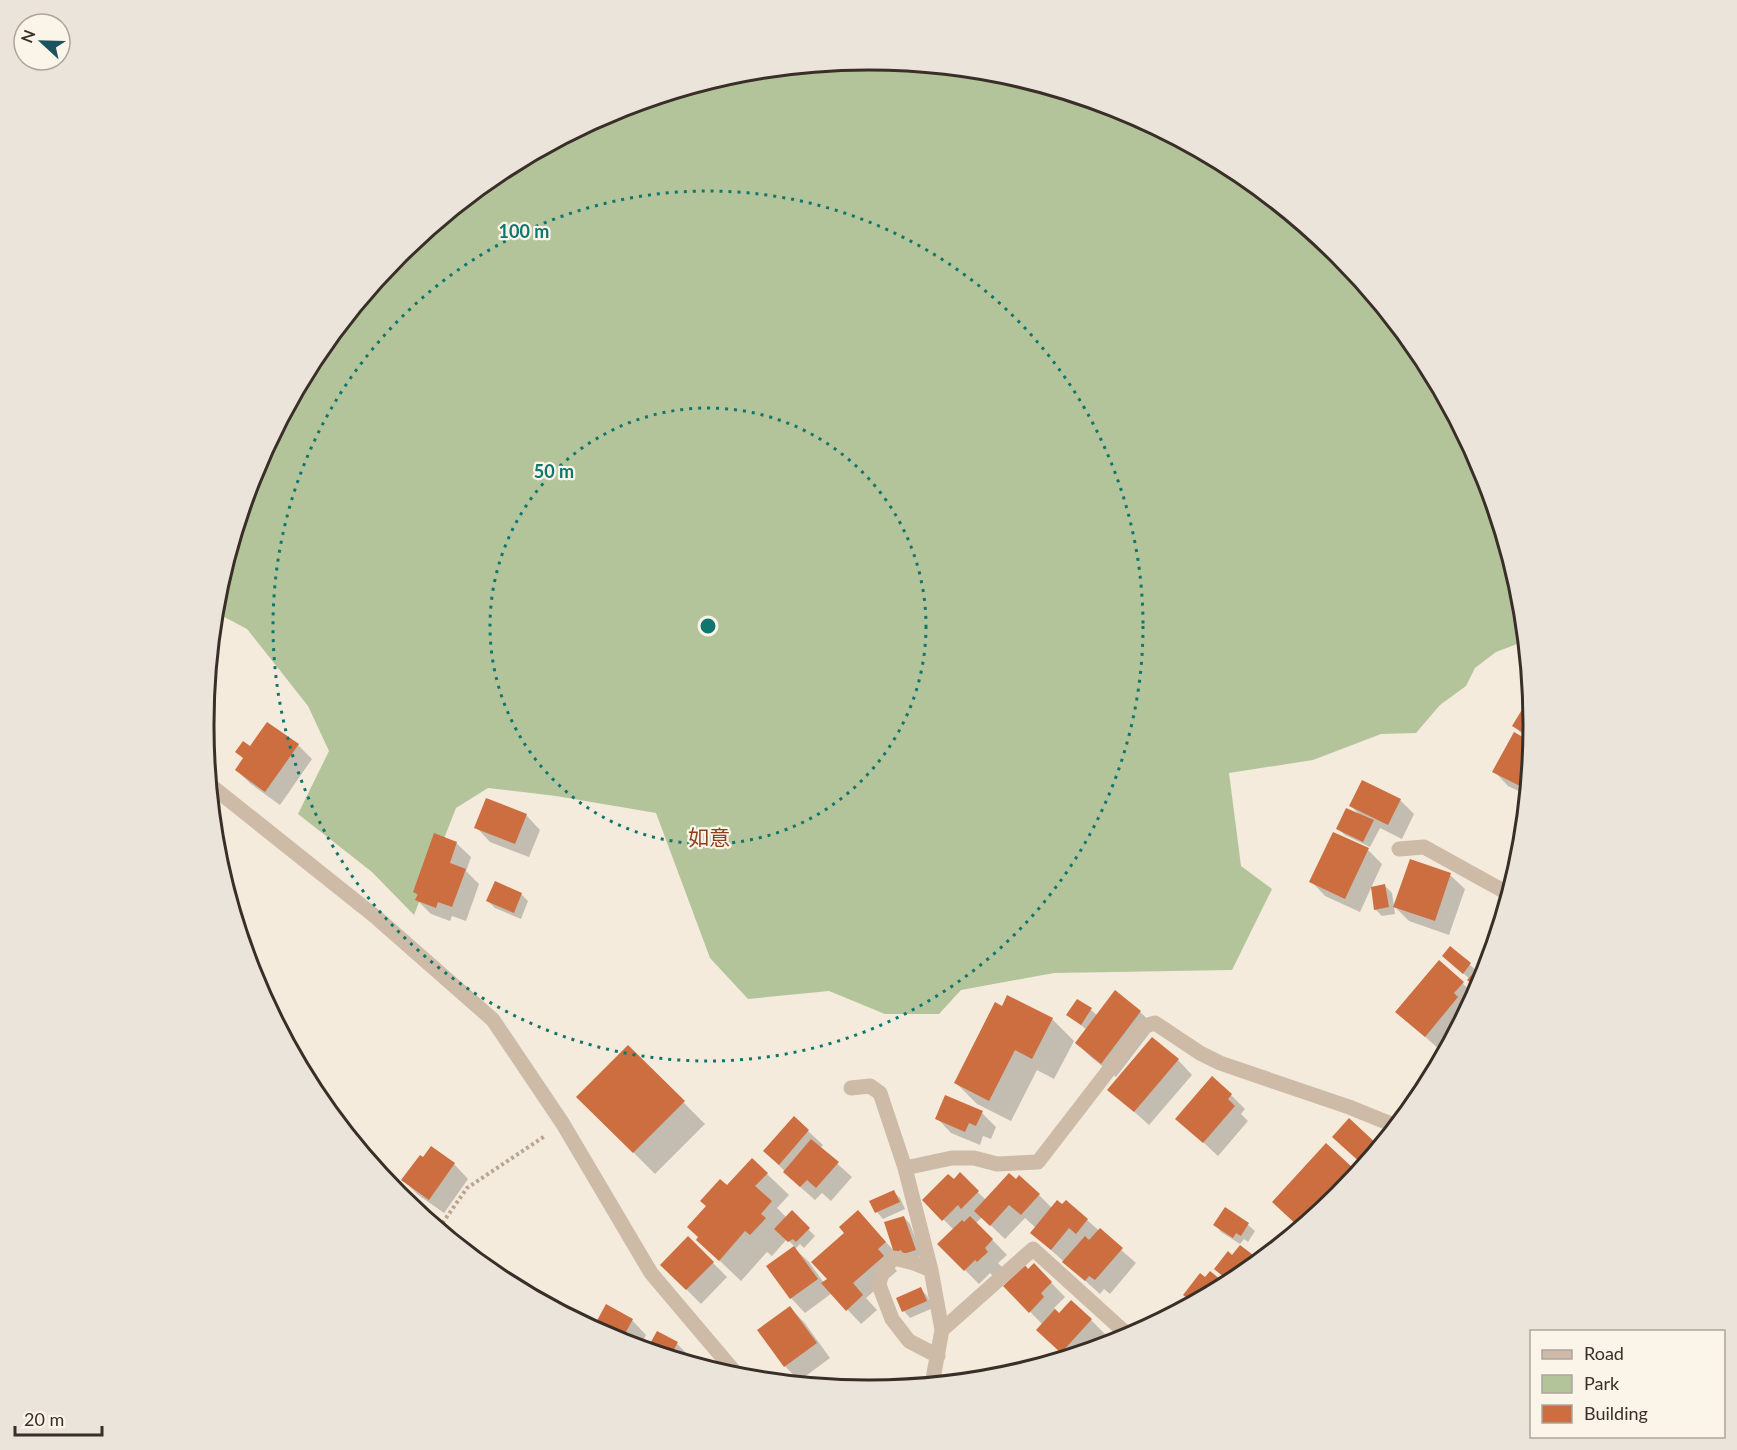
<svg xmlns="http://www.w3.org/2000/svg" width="1737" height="1450" font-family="Lato,'Noto Sans JP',sans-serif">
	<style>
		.green { fill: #b3c49b }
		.shadow { fill: #0003 }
		.building { fill: #cd6e41 }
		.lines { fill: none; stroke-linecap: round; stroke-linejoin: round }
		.path { stroke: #b9a591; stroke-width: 4; stroke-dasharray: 3 3; stroke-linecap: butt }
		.minor { stroke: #cdbba7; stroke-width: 15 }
		.ring { fill: none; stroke: #0f766e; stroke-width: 3; stroke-dasharray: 3 6 }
		.labels { text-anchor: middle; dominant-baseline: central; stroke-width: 4.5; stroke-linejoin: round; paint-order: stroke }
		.quarter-label { font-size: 21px; fill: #8d401c; stroke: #fbf4e9 }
		.rim { fill: none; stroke: #392f28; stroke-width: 3 }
		.centre { fill: #0f766e; stroke: #fbf4e9; stroke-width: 3 }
		.ring-label { font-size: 18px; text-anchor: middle; font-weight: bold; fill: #0f766e; stroke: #fbf4e9; stroke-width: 4.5; stroke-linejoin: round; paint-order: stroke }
	</style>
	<rect width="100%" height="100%" fill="#f4ebdc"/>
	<!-- green -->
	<path class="green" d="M 869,60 L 999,73 L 1123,111 L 1238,172 L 1339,255 L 1422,356 L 1483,471 L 1521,596 L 1525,641 L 1496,652 L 1475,668 L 1466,686 L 1440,705 L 1416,733 L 1381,734 L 1313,760 L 1229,773 L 1241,866 L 1272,889 L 1232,970 L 1054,973 L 961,990 L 939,1014 L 885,1014 L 829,991 L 748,999 L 710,958 L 656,813 L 556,796 L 488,788 L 456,808 L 414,915 L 372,872 L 298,814 L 329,751 L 308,706 L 247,629 L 215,612 L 216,595 L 254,470 L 316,355 L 399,255 L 499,172 L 614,110 L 739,73 Z"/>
	<!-- shadow -->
	<path class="shadow" d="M 1532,712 L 1533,725 L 1532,736 L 1529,734 L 1529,737 L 1532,739 L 1527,795 L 1508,786 L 1494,771 L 1530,742 L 1514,726 Z
		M 298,745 L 312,759 L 280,805 L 251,784 L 236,770 L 250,748 Z
		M 1400,800 L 1414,814 L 1402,839 L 1380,828 L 1370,847 L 1345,835 L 1338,829 L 1360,815 L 1351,806 Z
		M 526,815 L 540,830 L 529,857 L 490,842 L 476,827 Z
		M 456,843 L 471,857 L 466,871 L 479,884 L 466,921 L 452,916 L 450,921 L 431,914 L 417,900 L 419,896 L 414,892 Z
		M 1368,850 L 1382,864 L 1360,912 L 1325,896 L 1311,881 Z
		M 1450,875 L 1465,889 L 1449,935 L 1409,921 L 1395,907 Z
		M 1385,886 L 1392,893 L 1395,914 L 1382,916 L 1375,909 Z
		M 521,894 L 528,901 L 521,919 L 495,908 L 488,901 Z
		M 1450,948 L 1477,971 L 1489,958 L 1483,980 L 1470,979 L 1451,963 Z
		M 1439,962 L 1475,995 L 1454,1033 L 1440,1050 L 1397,1012 Z
		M 1116,993 L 1140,1012 L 1155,1026 L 1116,1077 L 1091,1057 L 1077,1043 L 1087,1030 L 1068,1015 L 1091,1010 L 1098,1016 Z
		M 1003,1008 L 1052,1019 L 1074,1041 L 1054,1079 L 1037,1070 L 1011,1121 L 977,1104 L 955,1082 Z
		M 628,1047 L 705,1124 L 655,1174 L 578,1097 Z
		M 1178,1060 L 1192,1075 L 1149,1125 L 1109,1089 Z
		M 1231,1095 L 1245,1109 L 1241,1114 L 1248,1121 L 1218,1156 L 1177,1118 Z
		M 982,1113 L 996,1127 L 991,1139 L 983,1136 L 980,1145 L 951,1133 L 937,1118 Z
		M 794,1118 L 823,1145 L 820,1148 L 852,1177 L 831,1201 L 822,1193 L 815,1200 L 799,1186 L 765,1151 Z
		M 1326,1145 L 1357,1173 L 1338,1195 L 1300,1227 L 1288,1216 Z
		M 454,1164 L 468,1179 L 444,1213 L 417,1194 L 403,1179 Z
		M 767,1174 L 789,1195 L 777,1208 L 787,1218 L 792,1213 L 815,1236 L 804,1248 L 800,1244 L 795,1249 L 809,1262 L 824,1283 L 829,1279 L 846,1233 L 858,1212 L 896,1253 L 904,1217 L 910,1224 L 922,1256 L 891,1264 L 897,1271 L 866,1298 L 877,1310 L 861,1324 L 832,1293 L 805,1313 L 791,1298 L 768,1266 L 795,1247 L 787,1239 L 772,1256 L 767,1252 L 741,1281 L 698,1240 L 727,1187 Z
		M 960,1175 L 986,1200 L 1039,1195 L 1052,1208 L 1087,1220 L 1136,1263 L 1110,1294 L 1104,1289 L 1100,1294 L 1032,1233 L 1036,1228 L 1025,1218 L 1005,1239 L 982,1217 L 976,1223 L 1007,1255 L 998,1263 L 1002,1267 L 993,1276 L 990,1273 L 979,1284 L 939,1244 L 954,1230 L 924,1200 L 954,1181 Z
		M 893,1192 L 900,1198 L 905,1209 L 883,1219 L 877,1212 L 871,1201 Z
		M 1225,1209 L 1248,1225 L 1255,1231 L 1248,1242 L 1244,1239 L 1240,1244 L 1221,1232 L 1215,1225 Z
		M 688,1238 L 727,1277 L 701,1304 L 662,1265 Z
		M 1233,1257 L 1256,1259 L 1258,1261 L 1230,1282 L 1222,1276 Z
		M 1034,1265 L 1065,1297 L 1054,1308 L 1060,1314 L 1091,1320 L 1105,1334 L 1092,1349 L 1066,1357 L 1052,1344 L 1043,1325 L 1005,1286 L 1028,1271 Z
		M 921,1289 L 927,1296 L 933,1308 L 910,1318 L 904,1311 L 898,1298 Z
		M 607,1306 L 632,1320 L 646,1335 L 640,1347 L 614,1339 L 595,1329 Z
		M 790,1308 L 804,1322 L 830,1358 L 799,1381 L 785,1366 L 759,1331 Z
		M 658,1333 L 677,1344 L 699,1365 L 648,1350 Z"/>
	<!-- building -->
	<path class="building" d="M 1523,708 L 1530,713 L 1532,710 L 1533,725 L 1532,738 L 1512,726 Z
		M 267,722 L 299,744 L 265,792 L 235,770 L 243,758 L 235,752 L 243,741 L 250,746 Z
		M 1514,732 L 1532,742 L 1531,753 L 1528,758 L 1530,759 L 1529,768 L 1520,786 L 1492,772 Z
		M 1362,780 L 1401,799 L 1388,825 L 1349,806 Z
		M 486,798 L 527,814 L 515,844 L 474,828 Z
		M 1346,808 L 1374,820 L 1363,842 L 1336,829 Z
		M 1333,832 L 1369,848 L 1345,899 L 1309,882 Z
		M 434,833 L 457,842 L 450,863 L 466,869 L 452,907 L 438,902 L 436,908 L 415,900 L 418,894 L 413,892 Z
		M 1410,859 L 1451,873 L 1435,921 L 1393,907 Z
		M 495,881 L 522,893 L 514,913 L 486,901 Z
		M 1385,884 L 1389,907 L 1374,910 L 1371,887 Z
		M 1450,946 L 1471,963 L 1463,974 L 1442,956 Z
		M 1490,955 L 1483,980 L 1478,989 L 1467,980 Z
		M 1439,960 L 1464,982 L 1454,993 L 1458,997 L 1425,1037 L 1395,1012 Z
		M 1115,990 L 1141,1011 L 1101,1064 L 1075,1043 Z
		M 1007,995 L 1053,1018 L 1032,1059 L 1015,1050 L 989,1101 L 954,1083 L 995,1002 L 1002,1006 Z
		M 1077,999 L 1092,1008 L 1081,1025 L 1066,1015 Z
		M 1152,1037 L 1179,1059 L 1134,1112 L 1107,1090 Z
		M 628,1045 L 685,1101 L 633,1153 L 576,1097 Z
		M 1212,1076 L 1232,1094 L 1228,1099 L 1235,1106 L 1203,1143 L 1175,1119 Z
		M 945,1095 L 983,1111 L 976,1126 L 969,1123 L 965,1132 L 935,1119 Z
		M 794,1116 L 809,1130 L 779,1165 L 763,1151 Z
		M 1349,1118 L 1379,1146 L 1363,1165 L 1332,1137 Z
		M 811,1139 L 839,1162 L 816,1188 L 807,1180 L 800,1187 L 783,1172 Z
		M 1326,1143 L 1353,1168 L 1299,1227 L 1272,1202 Z
		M 431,1146 L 455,1163 L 429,1200 L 401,1180 L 420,1155 L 423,1157 Z
		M 752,1158 L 768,1173 L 755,1186 L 772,1201 L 761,1214 L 766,1218 L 750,1235 L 745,1231 L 719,1261 L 696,1240 L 698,1237 L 687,1227 L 706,1206 L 700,1201 L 720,1179 L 727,1185 Z
		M 960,1172 L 979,1191 L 961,1209 L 958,1205 L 942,1221 L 922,1200 L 948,1174 L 954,1179 Z
		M 1009,1173 L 1016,1179 L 1019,1175 L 1040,1194 L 1021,1215 L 1009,1205 L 990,1226 L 974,1211 Z
		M 894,1190 L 900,1202 L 875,1213 L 869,1201 Z
		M 1057,1200 L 1062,1204 L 1066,1200 L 1088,1219 L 1076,1234 L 1069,1228 L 1051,1250 L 1030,1233 Z
		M 1225,1207 L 1249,1223 L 1241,1236 L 1236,1233 L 1233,1238 L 1213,1225 Z
		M 792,1210 L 810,1228 L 796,1242 L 793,1239 L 788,1242 L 774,1229 Z
		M 858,1210 L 886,1242 L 878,1249 L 884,1256 L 853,1283 L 863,1295 L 846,1311 L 821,1283 L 827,1279 L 811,1262 L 844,1233 L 839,1227 Z
		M 904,1216 L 916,1250 L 903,1254 L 901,1250 L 894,1253 L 884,1222 Z
		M 970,1216 L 993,1239 L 985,1248 L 988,1252 L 977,1262 L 975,1260 L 964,1271 L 937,1244 L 962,1220 L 964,1222 Z
		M 1100,1228 L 1123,1248 L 1095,1280 L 1089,1276 L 1085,1281 L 1062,1262 L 1085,1236 L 1089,1240 Z
		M 688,1236 L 714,1262 L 686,1290 L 660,1265 Z
		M 1240,1245 L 1257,1258 L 1247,1270 L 1230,1282 L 1214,1269 L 1228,1251 L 1232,1255 Z
		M 794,1246 L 818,1279 L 790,1299 L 766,1266 Z
		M 1034,1263 L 1052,1282 L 1041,1293 L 1044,1297 L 1029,1313 L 1003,1286 L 1025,1265 L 1028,1269 Z
		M 1210,1271 L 1226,1284 L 1192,1302 L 1183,1295 L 1200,1273 L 1205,1277 Z
		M 921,1287 L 927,1301 L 902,1312 L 896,1298 Z
		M 1071,1300 L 1092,1319 L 1061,1353 L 1036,1330 L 1055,1309 L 1059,1313 Z
		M 606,1304 L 633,1319 L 621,1341 L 593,1328 Z
		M 790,1306 L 817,1343 L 784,1367 L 757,1330 Z
		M 657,1331 L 678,1342 L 672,1353 L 683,1360 L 647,1349 Z"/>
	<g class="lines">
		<!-- path -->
		<path class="path" d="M 439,1228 L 467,1188 L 545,1136"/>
		<!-- minor -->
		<path class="minor" d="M 209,784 L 377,918 L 493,1020 L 563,1124 L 651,1273 L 739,1377
			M 1399,849 L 1424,847 L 1509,894
			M 851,1088 L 870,1086 L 880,1093 L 905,1168 L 931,1270 L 942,1330 L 932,1384
			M 905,1168 L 952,1158 L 974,1158 L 997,1164 L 1038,1162 L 1142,1027 L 1155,1023 L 1200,1053 L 1220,1063 L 1349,1107 L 1396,1126
			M 931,1270 L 914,1263 L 894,1258 L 882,1271 L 879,1285 L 892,1319 L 909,1341 L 938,1356
			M 942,1330 L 1033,1249 L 1129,1336"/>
	</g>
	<!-- distance rings -->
	<g class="ring">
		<circle cx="708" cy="626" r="218"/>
		<circle cx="708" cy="626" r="435"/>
	</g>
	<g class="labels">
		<!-- quarter labels -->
		<g class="quarter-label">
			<text x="709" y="836">如意</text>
		</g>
	</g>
	<!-- crop -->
	<path d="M0 0H1737V1450H0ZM868 70H869A654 654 0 0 1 1523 724V726A654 654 0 0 1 869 1380H868A654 654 0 0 1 214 726V724A654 654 0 0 1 868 70Z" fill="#ebe4da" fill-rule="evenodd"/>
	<path class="rim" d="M868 70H869A654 654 0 0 1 1523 724V726A654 654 0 0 1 869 1380H868A654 654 0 0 1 214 726V724A654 654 0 0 1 868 70Z"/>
	<circle cx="708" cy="626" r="9" class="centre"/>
	<g class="ring-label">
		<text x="524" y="238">100 m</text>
		<text x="554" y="478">50 m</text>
	</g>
	<!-- legend -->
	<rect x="1530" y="1330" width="195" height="108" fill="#fbf4e9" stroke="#ada59c" stroke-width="1.5"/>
	<rect x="1542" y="1350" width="30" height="9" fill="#cdbba7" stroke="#ada59c" stroke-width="1.5"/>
	<text x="1584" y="1360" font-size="18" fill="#392f28">Road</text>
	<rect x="1542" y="1375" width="30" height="18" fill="#b3c49b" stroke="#ada59c" stroke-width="1.5"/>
	<text x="1584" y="1390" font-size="18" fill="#392f28">Park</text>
	<rect x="1542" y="1405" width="30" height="18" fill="#cd6e41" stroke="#ada59c" stroke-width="1.5"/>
	<text x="1584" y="1420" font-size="18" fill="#392f28">Building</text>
	<!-- north arrow -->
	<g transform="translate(42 42) rotate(292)"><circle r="28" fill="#fbf4e9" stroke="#ada59c" stroke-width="1.5"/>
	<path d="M0-4.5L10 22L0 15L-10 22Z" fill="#1b545d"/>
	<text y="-9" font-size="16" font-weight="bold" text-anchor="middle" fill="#392f28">N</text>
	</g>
	<!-- scale -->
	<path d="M15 1426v9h87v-9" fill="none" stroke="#392f28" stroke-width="3"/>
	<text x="24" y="1426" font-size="18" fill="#392f28" stroke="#fbf4e9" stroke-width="4.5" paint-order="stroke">20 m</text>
</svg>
